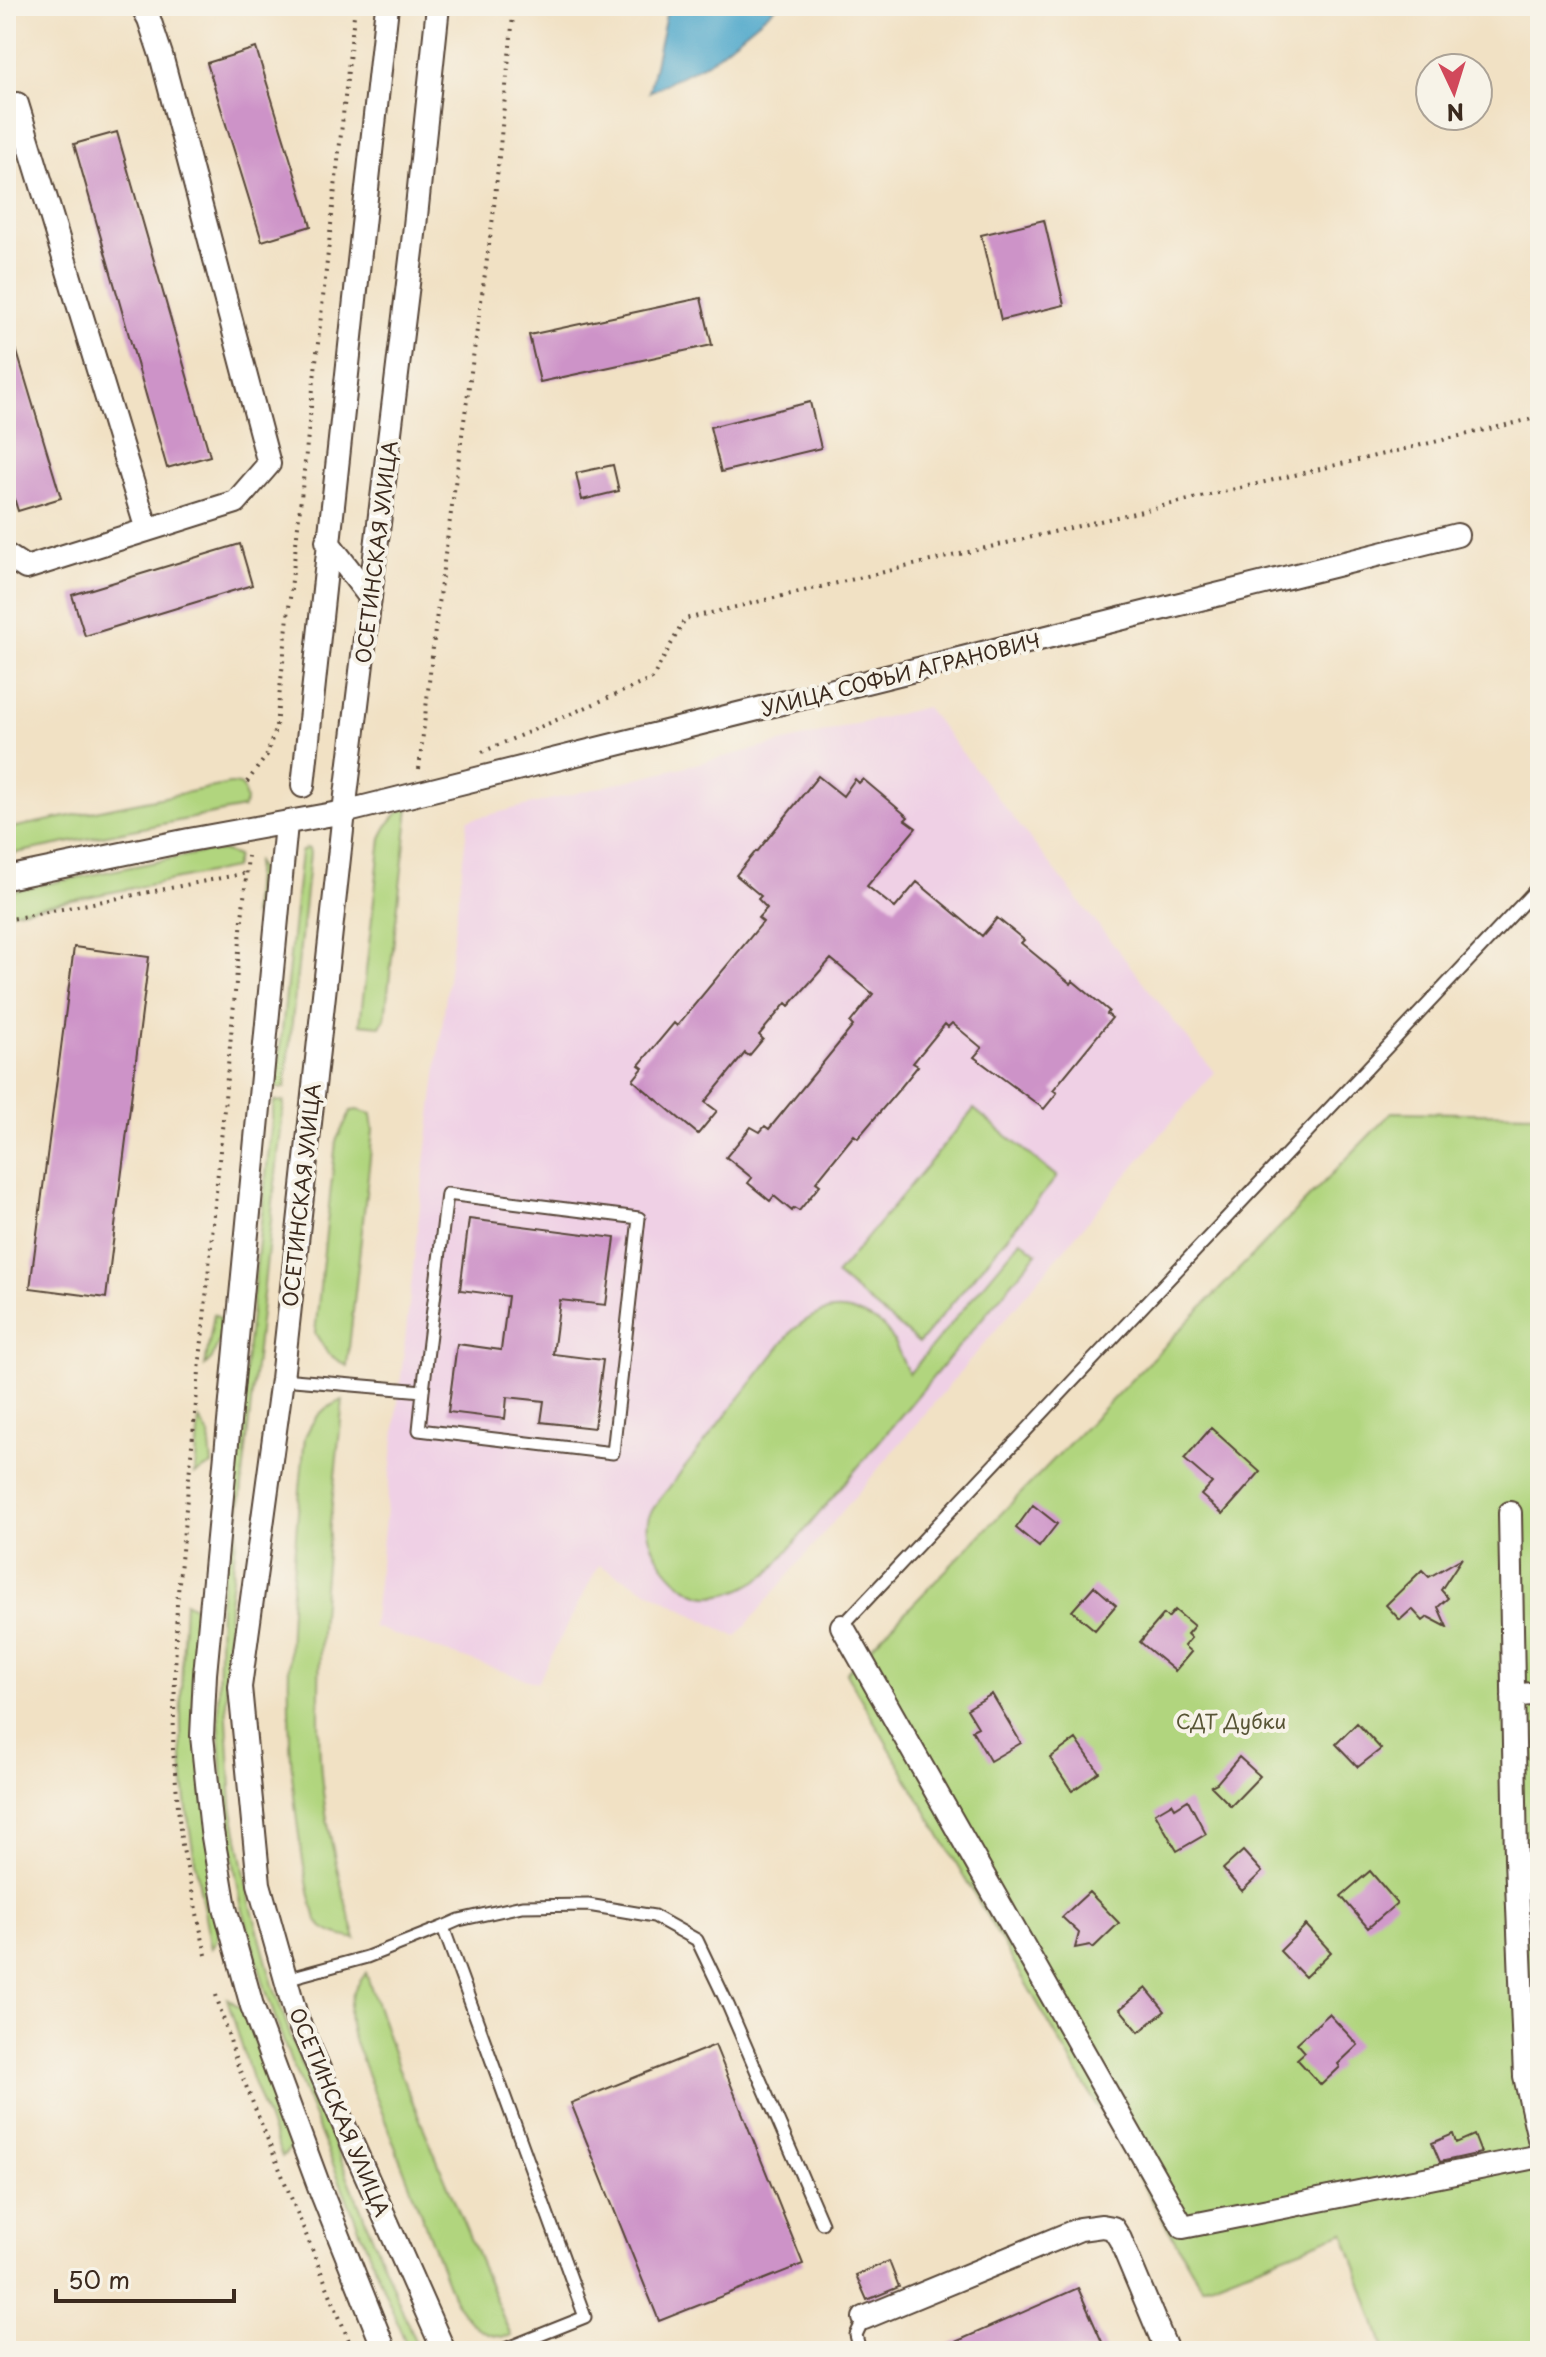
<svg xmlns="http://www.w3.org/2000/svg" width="1546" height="2357" font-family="'Playpen Sans',sans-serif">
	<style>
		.built { fill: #efd0e5 }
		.green { fill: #b1d57e; stroke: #76804e; stroke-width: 2 }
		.water { fill: #4ea7cb; stroke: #446874; stroke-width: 2 }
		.building { fill: #cd93c8 }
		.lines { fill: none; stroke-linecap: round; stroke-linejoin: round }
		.lane-casing { stroke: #564537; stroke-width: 15 }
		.street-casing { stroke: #564537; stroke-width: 26 }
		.path { stroke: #564537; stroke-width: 4; stroke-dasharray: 2 6; stroke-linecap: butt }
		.lane { stroke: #fff; stroke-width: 11 }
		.street { stroke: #fff; stroke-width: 22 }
		.labels { text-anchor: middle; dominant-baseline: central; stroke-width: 8; stroke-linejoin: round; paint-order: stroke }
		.street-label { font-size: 20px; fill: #3b2a1e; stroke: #f7f3e8 }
		.park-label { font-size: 20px; fill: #585536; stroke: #f7f3e8 }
	</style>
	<rect width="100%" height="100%" fill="#f7f3e8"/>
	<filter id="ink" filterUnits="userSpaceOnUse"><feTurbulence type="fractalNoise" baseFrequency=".0125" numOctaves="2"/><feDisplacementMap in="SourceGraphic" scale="16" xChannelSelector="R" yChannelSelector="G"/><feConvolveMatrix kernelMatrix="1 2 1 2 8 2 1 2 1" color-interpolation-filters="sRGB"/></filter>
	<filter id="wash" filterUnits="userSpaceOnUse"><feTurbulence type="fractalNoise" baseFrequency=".006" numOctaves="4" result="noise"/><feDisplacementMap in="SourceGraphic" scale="32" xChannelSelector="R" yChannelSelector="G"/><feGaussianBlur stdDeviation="1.8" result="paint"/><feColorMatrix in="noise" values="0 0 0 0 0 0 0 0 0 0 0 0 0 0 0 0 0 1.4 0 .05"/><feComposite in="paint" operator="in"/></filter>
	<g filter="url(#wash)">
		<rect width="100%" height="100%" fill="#f1e1c4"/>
		<!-- built -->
		<path class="built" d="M 926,707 L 1214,1072 L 736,1637 L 599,1565 L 537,1683 L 373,1627 L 423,1179 L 468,820 Z"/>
		<!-- green -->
		<path class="green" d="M 229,784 L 239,784 L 244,789 L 246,802 L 243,808 L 6,855 L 6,829 Z
			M 409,807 L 385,1019 L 380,1026 L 360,1024 L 381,838 C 388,823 394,813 409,807 Z
			M 306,848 L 309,849 L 310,853 L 285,1088 L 276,1087 L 301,852 Z
			M 223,851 L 237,856 L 234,868 L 6,913 L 6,892 L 205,852 Z
			M 256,862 L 269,889 L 269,907 L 252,915 Z
			M 274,1101 L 284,1102 L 229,1605 L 226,1701 L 232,1806 L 250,1901 L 273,1985 L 294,2045 L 419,2351 L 409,2351 L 286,2049 L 265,1988 L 241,1903 L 224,1807 L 218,1701 L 220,1603 Z
			M 974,1109 L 1057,1177 L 919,1343 L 836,1275 Z
			M 358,1110 L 371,1114 L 373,1130 L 347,1366 L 328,1354 L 315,1333 L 336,1141 L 351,1111 Z
			M 1392,1112 L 1540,1114 L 1540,2351 L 1385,2351 L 1344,2232 L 1202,2287 L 846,1673 Z
			M 1021,1240 L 1037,1253 L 771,1571 C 752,1585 733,1596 709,1596 C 681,1596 643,1548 648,1520 C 649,1513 656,1505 660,1499 L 793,1330 C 818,1309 839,1303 869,1318 C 873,1320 877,1321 880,1324 C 895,1336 900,1358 909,1374 Z
			M 214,1314 L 226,1322 L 212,1359 L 205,1366 Z
			M 343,1400 C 333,1503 318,1606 319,1710 C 319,1735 319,1760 322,1784 C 328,1837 341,1888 356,1939 C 341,1936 325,1933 316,1920 C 274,1759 289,1601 305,1437 C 314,1417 322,1408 343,1400 Z
			M 199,1419 L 209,1435 L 212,1465 L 195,1474 Z
			M 185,1602 L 203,1612 L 220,1917 C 219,1929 220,1939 211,1949 C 198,1876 182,1804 181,1730 C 180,1688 183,1644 185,1602 Z
			M 366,1973 L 398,2067 L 511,2336 C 482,2341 466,2319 453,2298 L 352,2034 C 346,2007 349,1995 366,1973 Z
			M 227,1998 L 242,2009 L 295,2143 L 282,2157 L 252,2079 Z"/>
		<!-- water -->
		<path class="water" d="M 668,6 L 777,6 L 709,62 L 649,92 Z"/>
		<g id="blocks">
			<!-- building -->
			<path class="building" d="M 256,48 L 311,226 L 262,241 L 207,63 Z
				M 117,132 L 210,456 L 167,468 L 74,144 Z
				M 1044,220 L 1064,305 L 1001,320 L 981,235 Z
				M 701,298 L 712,345 L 540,382 L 529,335 Z
				M 11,332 L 61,498 L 18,511 L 6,472 L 6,333 Z
				M 810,402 L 821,448 L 721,472 L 710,427 Z
				M 613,465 L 619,491 L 582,500 L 576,473 Z
				M 240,544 L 252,585 L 85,636 L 72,595 Z
				M 818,776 L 843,796 L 855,779 L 859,783 L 863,779 L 908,817 L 905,820 L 916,828 L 867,886 L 895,908 L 917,882 L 982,936 L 997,918 L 1024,940 L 1021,943 L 1071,984 L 1073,981 L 1109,1011 L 1107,1014 L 1112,1018 L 1053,1090 L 1057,1093 L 1044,1109 L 974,1057 L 982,1048 L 952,1023 L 948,1027 L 945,1024 L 913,1063 L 918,1066 L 901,1087 L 858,1138 L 854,1135 L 816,1182 L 820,1185 L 799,1211 L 794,1208 L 792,1211 L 774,1196 L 770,1201 L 748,1183 L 752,1178 L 726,1157 L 751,1127 L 760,1132 L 765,1126 L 769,1129 L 853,1026 L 850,1023 L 873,994 L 831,959 L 789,1006 L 786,1003 L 759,1035 L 763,1039 L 749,1056 L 745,1053 L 705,1102 L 717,1111 L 698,1134 L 633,1080 L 643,1068 L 639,1065 L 674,1023 L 677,1026 L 763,922 L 758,918 L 767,908 L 758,899 L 761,896 L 736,875 L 756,851 L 757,852 Z
				M 74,947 L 149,957 L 106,1298 L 30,1288 Z
				M 469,1219 L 615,1238 L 606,1305 L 560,1300 L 553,1354 L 603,1360 L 594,1428 L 541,1422 L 544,1401 L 507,1397 L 505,1419 L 448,1412 L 457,1344 L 501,1350 L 508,1296 L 460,1290 Z
				M 1211,1428 L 1260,1472 L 1223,1514 L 1201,1495 L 1212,1483 L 1184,1459 Z
				M 1033,1505 L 1057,1524 L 1039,1547 L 1016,1528 Z
				M 1462,1558 L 1441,1590 L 1448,1598 L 1438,1607 L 1447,1627 L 1428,1617 L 1423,1621 L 1412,1609 L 1400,1620 L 1386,1605 L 1422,1570 L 1429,1577 Z
				M 1094,1586 L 1116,1605 L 1095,1630 L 1072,1611 Z
				M 1175,1610 L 1194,1626 L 1187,1634 L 1191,1638 L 1184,1646 L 1191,1652 L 1175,1671 L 1140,1642 L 1164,1614 L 1168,1618 Z
				M 992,1694 L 1021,1743 L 990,1761 L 972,1730 L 978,1727 L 967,1709 Z
				M 1357,1723 L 1381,1749 L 1358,1767 L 1336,1744 Z
				M 1076,1739 L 1099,1772 L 1072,1791 L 1050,1758 Z
				M 1239,1757 L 1260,1776 L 1231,1806 L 1211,1786 L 1217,1783 Z
				M 1188,1800 L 1206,1834 L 1177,1851 L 1155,1813 L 1172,1803 L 1175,1808 Z
				M 1243,1851 L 1262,1872 L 1242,1891 L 1223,1869 Z
				M 1370,1871 L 1397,1903 L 1368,1928 L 1341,1896 Z
				M 1089,1892 L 1119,1923 L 1093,1948 L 1090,1945 L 1075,1948 L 1079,1933 L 1062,1917 Z
				M 1306,1925 L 1331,1952 L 1305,1977 L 1280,1951 Z
				M 1146,1988 L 1165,2011 L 1139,2032 L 1120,2009 Z
				M 1329,2014 L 1358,2045 L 1338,2064 L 1340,2067 L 1321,2085 L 1297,2059 L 1305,2052 L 1297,2043 Z
				M 715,2045 L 803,2264 L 659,2321 L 571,2103 Z
				M 1453,2134 L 1456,2143 L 1474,2135 L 1481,2153 L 1440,2162 L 1432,2143 Z
				M 889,2261 L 899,2287 L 867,2300 L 856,2275 Z
				M 1078,2288 L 1106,2351 L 935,2351 Z"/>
		</g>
	</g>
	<g filter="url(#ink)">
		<use href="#blocks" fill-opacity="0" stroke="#564537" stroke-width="2"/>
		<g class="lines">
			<!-- lane casing -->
			<g class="lane-casing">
				<path id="lane" d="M 282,1379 L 423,1391 L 447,1194 L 639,1218 L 613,1453 L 419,1430 L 423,1391
					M 842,1626 L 1540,885
					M 286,1979 L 367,1957 L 443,1927
					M 500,2351 L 585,2317 L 443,1927 L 459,1920 L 522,1906 L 588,1905 L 654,1916 L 697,1940 L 728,2005 L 822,2223
					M 860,2351 L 856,2335 L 864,2318"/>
			</g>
			<!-- street casing -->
			<g class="street-casing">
				<path id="street" d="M 438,6 L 415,226 L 344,812 L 282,1379 L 240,1687 L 259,1884 L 297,2019 L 444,2351
					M 6,108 L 17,104 L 147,530
					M 327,541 L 370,597
					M 6,555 L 26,568 L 236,502 L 269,464 L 161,55 L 149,19 L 142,6
					M 303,786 C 329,526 359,266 387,6
					M 286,824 L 205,1674 L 202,1736 L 212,1831 L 225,1908 L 252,2006 L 320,2189 L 385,2351
					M 6,878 L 189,840 L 344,812 L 1457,535
					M 1510,1513 L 1516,1859 L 1525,2076 L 1540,2143
					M 842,1626 L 1183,2227 L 1540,2156
					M 1513,1696 L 1540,1693
					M 864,2318 L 1080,2229 L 1102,2226 L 1113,2228 L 1120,2239 L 1167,2351"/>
			</g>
			<!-- path -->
			<path class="path" d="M 482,752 L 652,679 L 685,619 L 1540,417
				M 419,769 L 438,604 L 493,217 L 514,6
				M 247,782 L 267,755 L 276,726 L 355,6
				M 6,920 L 247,873
				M 206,1955 L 181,1840 L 173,1750 L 177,1603 L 248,856
				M 216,1995 L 238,2066 L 353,2351"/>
			<!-- lane -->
			<use href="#lane" class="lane"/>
			<!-- street -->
			<use href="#street" class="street"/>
		</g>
	</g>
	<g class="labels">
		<!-- street labels -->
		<g class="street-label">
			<text transform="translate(376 552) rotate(-83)">ОСЕТИНСКАЯ УЛИЦА</text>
			<text transform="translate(901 674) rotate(-14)">УЛИЦА СОФЬИ АГРАНОВИЧ</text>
			<text transform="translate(301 1195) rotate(-84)">ОСЕТИНСКАЯ УЛИЦА</text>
			<text transform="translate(340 2112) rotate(67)">ОСЕТИНСКАЯ УЛИЦА</text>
		</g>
		<!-- park labels -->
		<g class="park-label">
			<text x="1231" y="1721">СДТ Дубки</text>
		</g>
	</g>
	<!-- margin -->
	<rect width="1546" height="2357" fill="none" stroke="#f7f3e8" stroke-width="32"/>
	<!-- north arrow -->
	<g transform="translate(1454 92) rotate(176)"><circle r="38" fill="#f7f3e8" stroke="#aca397" stroke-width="2"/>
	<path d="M0-6L14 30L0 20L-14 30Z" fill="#d1495b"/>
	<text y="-12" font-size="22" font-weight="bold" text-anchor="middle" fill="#3b2a1e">N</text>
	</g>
	<!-- scale -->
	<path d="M56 2289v12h178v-12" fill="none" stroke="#3b2a1e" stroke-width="4"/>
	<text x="68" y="2289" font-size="24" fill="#3b2a1e" stroke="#f7f3e8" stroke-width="6" paint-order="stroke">50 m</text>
</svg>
